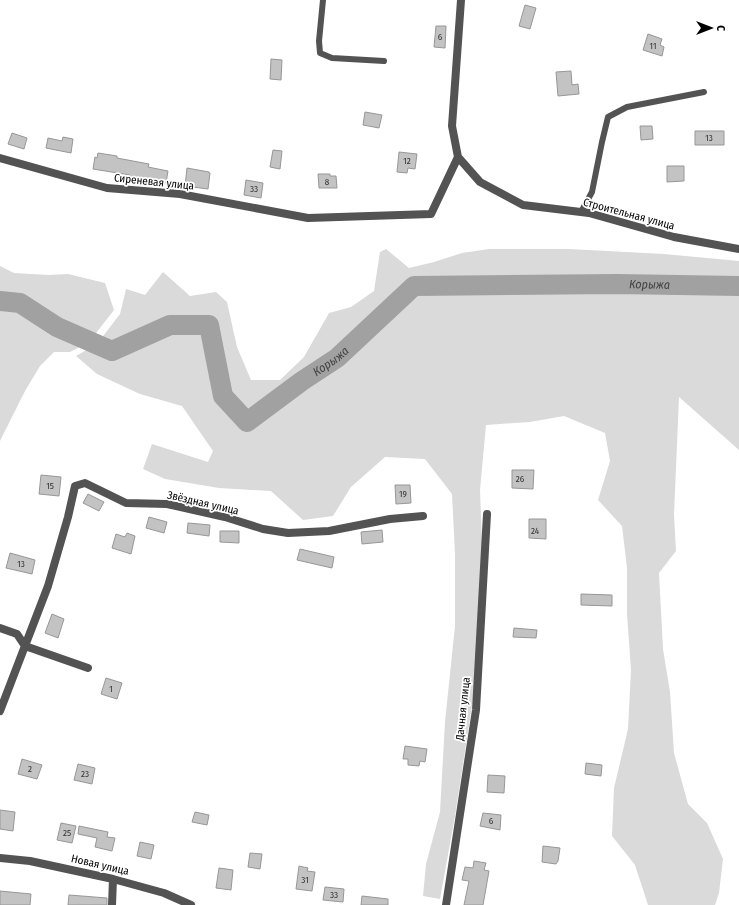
<svg xmlns="http://www.w3.org/2000/svg" width="739" height="905" font-family="'Fira Sans Condensed',sans-serif">
	<style>
		.green { fill: #dadada }
		.lines { fill: none; stroke-linecap: round; stroke-linejoin: round }
		.river { stroke: #a1a1a1; stroke-width: 20 }
		.building { fill: #c3c3c3; stroke: #979797 }
		.service { stroke: #535353; stroke-width: 6 }
		.minor { stroke: #535353; stroke-width: 8 }
		.labels { text-anchor: middle; dominant-baseline: central; stroke-width: 3.5; stroke-linejoin: round; paint-order: stroke }
		.number-label { font-size: 9px; fill: #313131 }
		.street-label { font-size: 11px; fill: #000; stroke: #fff }
		.water-label { font-size: 12px; font-style: italic; fill: #424242; stroke: #fff }
	</style>
	<rect width="100%" height="100%" fill="#fff"/>
	<!-- green -->
	<path class="green" d="M 386,249 L 409,268 L 434,262 L 462,253 L 489,249 L 569,249 L 664,254 L 739,261 L 739,450 L 679,397 L 674,515 L 676,551 L 659,573 L 663,649 L 670,692 L 674,753 L 688,804 L 707,823 L 723,859 L 719,893 L 715,905 L 648,905 L 635,865 L 612,836 L 614,788 L 628,729 L 631,670 L 627,614 L 627,568 L 622,526 L 598,500 L 610,461 L 605,433 L 564,416 L 530,422 L 486,425 L 480,490 L 482,542 L 479,660 L 455,816 L 440,899 L 423,896 L 426,864 L 440,812 L 445,722 L 455,626 L 455,554 L 452,494 L 425,459 L 385,457 L 351,487 L 333,516 L 303,520 L 271,491 L 219,488 L 165,479 L 143,469 L 152,444 L 208,462 L 213,451 L 182,406 L 140,394 L 97,374 L 76,356 L 97,344 L 120,314 L 126,289 L 145,295 L 163,272 L 190,296 L 216,292 L 227,302 L 237,347 L 251,380 L 280,380 L 304,357 L 329,313 L 351,307 L 374,291 L 380,252 Z
		M 0,266 L 14,273 L 49,275 L 68,274 L 105,283 L 114,310 L 89,342 L 70,352 L 54,352 L 40,366 L 25,391 L 0,441 Z"/>
	<g class="lines">
		<!-- river -->
		<path class="river" id="s1" d="M 0,301 L 20,303 L 57,327 L 112,351 L 170,325 L 209,325 L 223,396 L 247,422 L 302,381 L 337,358 L 414,286 L 617,284 L 739,286"/>
	</g>
	<!-- building -->
	<path class="building" d="M 525,5 L 536,8 L 530,29 L 519,26 Z
		M 436,26 L 446,26 L 445,48 L 434,47 Z
		M 648,34 L 662,39 L 660,45 L 664,47 L 662,56 L 643,50 Z
		M 271,59 L 282,60 L 281,80 L 270,79 Z
		M 571,71 L 572,85 L 578,84 L 579,94 L 558,96 L 556,72 Z
		M 365,112 L 382,115 L 379,128 L 363,125 Z
		M 640,126 L 652,126 L 653,139 L 641,140 Z
		M 695,131 L 724,131 L 724,145 L 695,145 Z
		M 12,133 L 27,138 L 24,149 L 8,144 Z
		M 63,137 L 73,139 L 71,153 L 46,148 L 48,138 L 62,141 Z
		M 273,150 L 282,151 L 280,169 L 270,167 Z
		M 399,152 L 417,154 L 415,169 L 408,168 L 407,173 L 397,172 Z
		M 98,153 L 117,156 L 117,158 L 149,164 L 148,167 L 168,171 L 166,183 L 129,177 L 130,175 L 93,169 L 95,157 L 97,158 Z
		M 667,166 L 684,166 L 684,181 L 667,182 Z
		M 187,168 L 209,172 L 209,173 L 210,173 L 208,189 L 185,186 Z
		M 318,174 L 330,174 L 330,176 L 336,176 L 337,188 L 319,188 Z
		M 246,180 L 263,183 L 261,198 L 244,195 Z
		M 512,470 L 534,470 L 533,489 L 512,488 Z
		M 41,475 L 61,477 L 59,496 L 39,494 Z
		M 395,485 L 410,485 L 411,503 L 396,504 Z
		M 88,494 L 104,502 L 99,511 L 83,503 Z
		M 149,517 L 167,522 L 164,533 L 146,528 Z
		M 529,519 L 546,519 L 546,539 L 529,538 Z
		M 188,523 L 210,525 L 209,536 L 187,533 Z
		M 382,530 L 383,542 L 362,544 L 361,532 Z
		M 220,531 L 239,531 L 239,543 L 220,542 Z
		M 127,533 L 135,536 L 131,554 L 112,548 L 116,534 L 125,537 Z
		M 300,549 L 334,557 L 332,568 L 297,560 Z
		M 10,553 L 35,560 L 32,574 L 6,568 Z
		M 581,594 L 612,595 L 612,606 L 581,605 Z
		M 52,614 L 64,619 L 58,638 L 45,633 Z
		M 514,628 L 537,630 L 536,638 L 513,637 Z
		M 106,678 L 122,683 L 117,699 L 101,694 Z
		M 405,746 L 427,749 L 425,762 L 420,761 L 419,766 L 408,765 L 408,759 L 403,759 Z
		M 22,759 L 42,765 L 37,779 L 18,774 Z
		M 586,763 L 602,765 L 601,776 L 585,774 Z
		M 78,764 L 95,768 L 92,784 L 74,780 Z
		M 488,775 L 505,776 L 504,793 L 487,792 Z
		M 0,810 L 15,812 L 13,831 L 0,829 Z
		M 195,812 L 209,815 L 207,825 L 192,822 Z
		M 483,813 L 501,815 L 500,830 L 480,826 Z
		M 61,823 L 76,826 L 72,843 L 57,840 Z
		M 79,826 L 108,832 L 107,837 L 115,838 L 112,851 L 95,847 L 97,838 L 78,834 Z
		M 140,842 L 154,845 L 151,859 L 137,856 Z
		M 543,846 L 560,848 L 558,861 L 556,864 L 542,862 Z
		M 250,853 L 262,854 L 260,869 L 248,867 Z
		M 474,861 L 486,863 L 484,870 L 489,871 L 483,905 L 464,905 L 469,881 L 462,880 L 465,867 L 473,868 Z
		M 299,866 L 308,868 L 307,871 L 315,872 L 312,891 L 296,889 Z
		M 219,868 L 233,870 L 231,890 L 216,888 Z
		M 325,887 L 344,889 L 343,902 L 323,900 Z
		M 0,891 L 31,894 L 30,905 L 0,905 Z
		M 69,895 L 107,898 L 107,905 L 68,905 Z
		M 362,896 L 388,899 L 388,905 L 361,905 Z"/>
	<g class="lines">
		<!-- service -->
		<path class="service" d="M 323,0 L 319,41 L 320,53 L 332,58 L 384,61
			M 581,212 L 592,192 L 602,142 L 608,117 L 627,107 L 704,92"/>
		<!-- minor -->
		<path class="minor" d="M 461,0 L 452,126 L 458,157 L 480,182 L 523,205 L 589,213 L 674,237 L 739,249
			M 0,158 L 107,188 L 180,194 L 308,218 L 431,214 L 458,157
			M 0,628 L 17,634 L 25,646 L 88,668
			M 0,711 L 48,586 L 68,517 L 75,486 L 85,483 L 126,503 L 167,504 L 225,517 L 263,529 L 288,533 L 329,531 L 390,519 L 423,516
			M 0,858 L 30,861 L 113,879 L 164,893 L 191,905
			M 112,905 L 113,879
			M 446,905 L 476,710 L 487,514"/>
	</g>
	<g class="labels">
		<!-- number labels -->
		<g class="number-label">
			<text x="440" y="37">6</text>
			<text x="653" y="46">11</text>
			<text x="709" y="138">13</text>
			<text x="407" y="161">12</text>
			<text x="327" y="182">8</text>
			<text x="254" y="189">33</text>
			<text x="520" y="479">26</text>
			<text x="50" y="486">15</text>
			<text x="403" y="494">19</text>
			<text x="535" y="531">24</text>
			<text x="21" y="564">13</text>
			<text x="111" y="689">1</text>
			<text x="30" y="769">2</text>
			<text x="85" y="774">23</text>
			<text x="491" y="821">6</text>
			<text x="67" y="833">25</text>
			<text x="305" y="880">31</text>
			<text x="334" y="895">33</text>
		</g>
		<!-- street labels -->
		<g class="street-label">
			<text transform="translate(154 182) rotate(6)">Сиреневая улица</text>
			<text transform="translate(629 214) rotate(15)">Строительная улица</text>
			<text transform="translate(203 503) rotate(13)">Звёздная улица</text>
			<text transform="translate(463 709) rotate(-84)">Дачная улица</text>
			<text transform="translate(100 865) rotate(13)">Новая улица</text>
		</g>
		<!-- water labels -->
		<g class="water-label">
			<text stroke="none"><textPath href="#s1" startOffset="786">Корыжа</textPath></text>
			<text stroke="none"><textPath href="#s1" startOffset="438">Корыжа</textPath></text>
		</g>
	</g>
	<!-- north arrow -->
	<g transform="translate(711 28) rotate(90)" stroke="#ffffff" stroke-width="3" paint-order="stroke">
	<path d="M0-3L7 15L0 10L-7 15Z" fill="#000000"/>
	<text y="-6" font-size="11" font-weight="bold" text-anchor="middle" fill="#000000">С</text>
	</g>
</svg>
